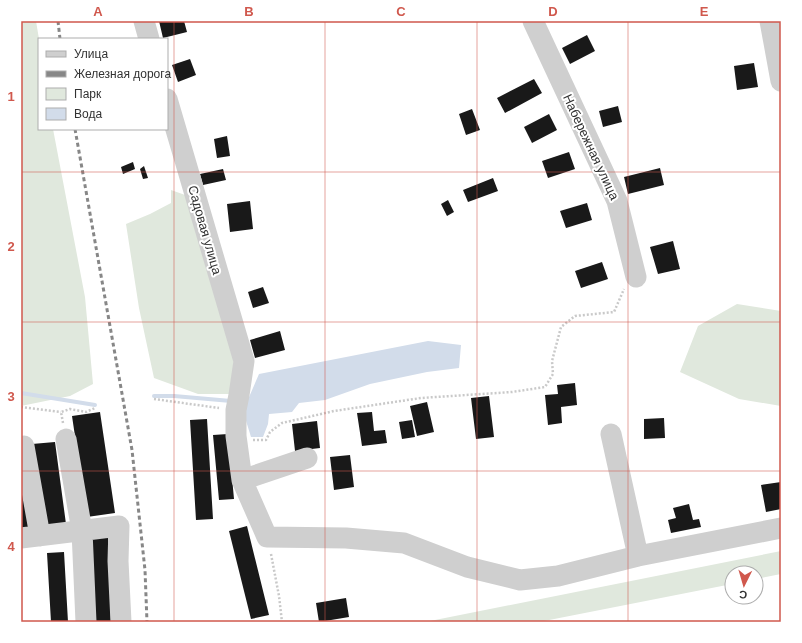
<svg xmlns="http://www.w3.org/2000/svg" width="802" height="643" font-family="Arial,sans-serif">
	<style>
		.green { fill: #e0e8dd }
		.water { fill: #d2dcea }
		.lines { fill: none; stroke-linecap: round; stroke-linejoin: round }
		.stream { stroke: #d2dcea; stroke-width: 4 }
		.building { fill: #191919 }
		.path { stroke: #c9c9c9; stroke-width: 2.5; stroke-dasharray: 2 2; stroke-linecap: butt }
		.minor { stroke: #cfcfcf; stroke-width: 21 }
		.rail { stroke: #878787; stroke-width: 3; stroke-dasharray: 4 3; stroke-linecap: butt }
		.grid { fill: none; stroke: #d0584d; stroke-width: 1; stroke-opacity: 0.55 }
		.labels { text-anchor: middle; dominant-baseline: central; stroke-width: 4; stroke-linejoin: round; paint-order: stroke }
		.street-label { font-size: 13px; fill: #323232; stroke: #fff }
		.neatline { fill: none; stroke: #d0584d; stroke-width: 1.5 }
		.grid-label { font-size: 13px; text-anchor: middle; font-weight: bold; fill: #d0584d }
	</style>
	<rect width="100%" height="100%" fill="#fff"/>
	<!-- green -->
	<path class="green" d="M 21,21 L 36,21 L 39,39 L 39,129 L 53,129 L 85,297 L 93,384 L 70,396 L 21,406 Z
		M 171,190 L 188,196 L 234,359 L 233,394 L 198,394 L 154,378 L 139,308 L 126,224 L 150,214 L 171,203 Z
		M 737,304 L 781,311 L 781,406 L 739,399 L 680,372 L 698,326 Z
		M 781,551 L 781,574 L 756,579 L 756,573 L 732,573 L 732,584 L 539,622 L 425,622 Z"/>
	<!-- water -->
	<path class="water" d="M 428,341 L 461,345 L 459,368 L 427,372 L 370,384 L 325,400 L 299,403 L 292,412 L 269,414 L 268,424 L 263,437 L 251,437 L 243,411 L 259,374 Z"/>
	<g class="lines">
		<!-- stream -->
		<path class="stream" d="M 21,393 L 95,405
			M 154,396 L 174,396 L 231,401"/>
	</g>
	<!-- building -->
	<path class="building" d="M 159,21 L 184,21 L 187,32 L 163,38 Z
		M 587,35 L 595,51 L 570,64 L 562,48 Z
		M 190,59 L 196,75 L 178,82 L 172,65 Z
		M 754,63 L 758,87 L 737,90 L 734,66 Z
		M 534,79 L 542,93 L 505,113 L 497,98 Z
		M 618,106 L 622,122 L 603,127 L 599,111 Z
		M 472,109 L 480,130 L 466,135 L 459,114 Z
		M 549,114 L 557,130 L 532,143 L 524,127 Z
		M 227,136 L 230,156 L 217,158 L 214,139 Z
		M 569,152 L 575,169 L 548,178 L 542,161 Z
		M 133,162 L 135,169 L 123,174 L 121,167 Z
		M 144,166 L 148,178 L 143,179 L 140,169 Z
		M 660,168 L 664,185 L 628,194 L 624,177 Z
		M 223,169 L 226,180 L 203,185 L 200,174 Z
		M 493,178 L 498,191 L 468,202 L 463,190 Z
		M 448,200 L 454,212 L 447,216 L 441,204 Z
		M 250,201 L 253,229 L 230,232 L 227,204 Z
		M 587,203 L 592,220 L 566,228 L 560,211 Z
		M 673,241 L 680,269 L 658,274 L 650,247 Z
		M 602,262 L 608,279 L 581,288 L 575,271 Z
		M 263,287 L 269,303 L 253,308 L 248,292 Z
		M 280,331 L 285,350 L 255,358 L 250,340 Z
		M 575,383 L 577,405 L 561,407 L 562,423 L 548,425 L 545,395 L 558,394 L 557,385 Z
		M 489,396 L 494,437 L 476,439 L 471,398 Z
		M 427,402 L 434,432 L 417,436 L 410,406 Z
		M 100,412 L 115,513 L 87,517 L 72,416 Z
		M 372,412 L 374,431 L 385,430 L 387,443 L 362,446 L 357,413 Z
		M 664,418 L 665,438 L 644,439 L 644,419 Z
		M 207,419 L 213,519 L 196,520 L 190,420 Z
		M 412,420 L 415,437 L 402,439 L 399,422 Z
		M 317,421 L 320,448 L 295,451 L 292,424 Z
		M 228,434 L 234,499 L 219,500 L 213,435 Z
		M 55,442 L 66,524 L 43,527 L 32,444 Z
		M 350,455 L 354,487 L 334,490 L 330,457 Z
		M 21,472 L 31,530 L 21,531 Z
		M 781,482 L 781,509 L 766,512 L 761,485 Z
		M 689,504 L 693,520 L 699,519 L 701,527 L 671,533 L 668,520 L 676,518 L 673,508 Z
		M 247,526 L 269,615 L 251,619 L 229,531 Z
		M 108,535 L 111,622 L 95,622 L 90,537 Z
		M 64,552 L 68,622 L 51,622 L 47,553 Z
		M 346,598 L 349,617 L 319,622 L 316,603 Z"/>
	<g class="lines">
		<!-- path -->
		<path class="path" d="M 154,399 L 219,408
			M 21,407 L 61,412
			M 63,423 L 61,412 L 70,409 L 86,412 L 95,408
			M 253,440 L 266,440 L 270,432 L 282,423 L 334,411 L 421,398 L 512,392 L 545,387 L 553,374 L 552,361 L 561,327 L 575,316 L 614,312 L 624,289
			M 271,554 L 279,596 L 282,622"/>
		<!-- minor -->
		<path class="minor" d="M 144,21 L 149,39
			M 533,21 L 617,201 L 636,277
			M 770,21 L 781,81
			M 167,99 L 244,361 L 239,395 L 236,410 L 236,436 L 242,480 L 267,537 L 346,538 L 404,543 L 467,567 L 520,580 L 558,576 L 638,556 L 781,528
			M 611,434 L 638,556
			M 66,439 L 82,531 L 86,622
			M 24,446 L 40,536
			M 242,480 L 307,458
			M 21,538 L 119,526 L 118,561 L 121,622"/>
		<!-- rail -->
		<path class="rail" d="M 58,21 L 60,39
			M 75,129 L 132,450 L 145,570 L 147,622"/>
	</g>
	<!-- grid -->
	<path class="grid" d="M 174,21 L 174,622M 325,21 L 325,622M 477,21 L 477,622M 628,21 L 628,622M 21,172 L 781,172M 21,322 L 781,322M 21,471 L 781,471"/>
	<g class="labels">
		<!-- street labels -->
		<g class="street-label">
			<text transform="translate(591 147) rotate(65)">Набережная улица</text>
			<text transform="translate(205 230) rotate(74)">Садовая улица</text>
		</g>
	</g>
	<!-- border -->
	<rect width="802" height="643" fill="none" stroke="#ffffff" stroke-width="44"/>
	<!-- legend -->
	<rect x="38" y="38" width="130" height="92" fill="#ffffff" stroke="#adadad"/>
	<rect x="46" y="51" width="20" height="6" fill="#cfcfcf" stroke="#adadad"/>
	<text x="74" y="58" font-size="12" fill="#323232">Улица</text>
	<rect x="46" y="71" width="20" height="6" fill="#878787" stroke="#adadad"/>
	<text x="74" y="78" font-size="12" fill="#323232">Железная дорога</text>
	<rect x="46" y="88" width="20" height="12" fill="#e0e8dd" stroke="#adadad"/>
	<text x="74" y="98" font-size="12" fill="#323232">Парк</text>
	<rect x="46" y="108" width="20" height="12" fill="#d2dcea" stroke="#adadad"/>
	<text x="74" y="118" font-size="12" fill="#323232">Вода</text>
	<!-- north arrow -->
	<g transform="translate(744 585) rotate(185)"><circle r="19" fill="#ffffff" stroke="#adadad"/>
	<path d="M0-3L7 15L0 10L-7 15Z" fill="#d0584d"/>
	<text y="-6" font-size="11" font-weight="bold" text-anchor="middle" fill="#323232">С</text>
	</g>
	<rect x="22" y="22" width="758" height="599" class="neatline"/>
	<g class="grid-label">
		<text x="98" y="16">A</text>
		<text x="249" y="16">B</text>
		<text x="401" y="16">C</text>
		<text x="553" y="16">D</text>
		<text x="704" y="16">E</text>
		<text x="11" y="101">1</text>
		<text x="11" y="251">2</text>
		<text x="11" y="401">3</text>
		<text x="11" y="551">4</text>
	</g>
</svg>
